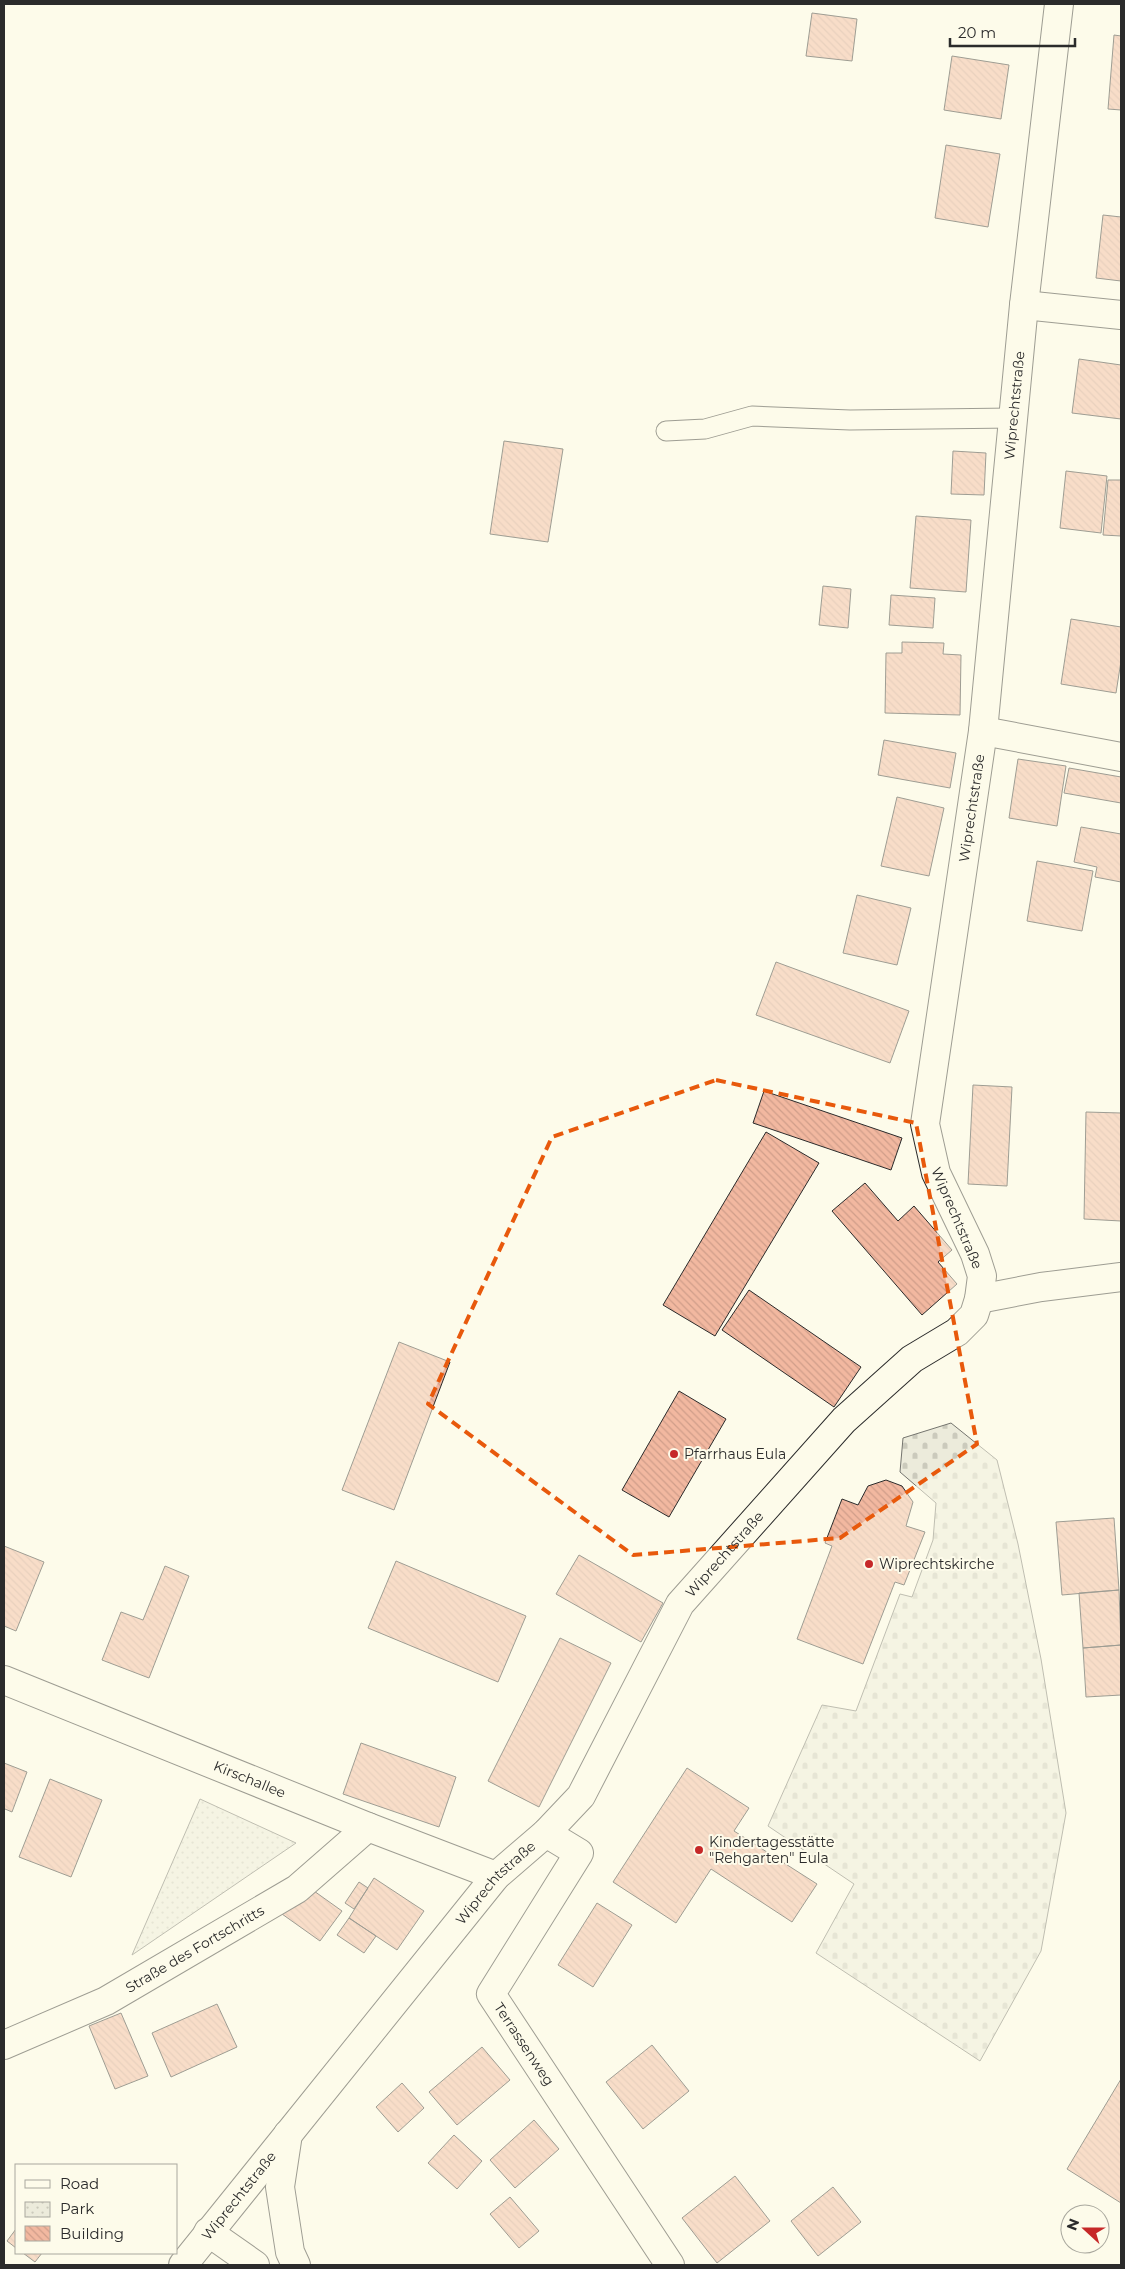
<svg xmlns="http://www.w3.org/2000/svg" width="1125" height="2269" font-family="Montserrat,sans-serif">
	<style>
		.cemetery { fill: url(#cemetery-stones); stroke: #74746e }
		.park { fill: url(#park-dots); stroke: #74746e }
		.building { fill: url(#building-back-hatch); stroke: #2b2b2b }
		.lines { fill: none; stroke-linecap: round; stroke-linejoin: round }
		.lane-casing { stroke: #2b2b2b; stroke-width: 21 }
		.street-casing { stroke: #2b2b2b; stroke-width: 30 }
		.lane { stroke: #fdfbea; stroke-width: 19 }
		.street { stroke: #fdfbea; stroke-width: 28 }
		.marked { fill: none; stroke: #e8590c; stroke-width: 4; stroke-dasharray: 10 6; stroke-linejoin: round }
		.poi-dot { fill: #c62828; stroke: #fdfbea; stroke-width: 2 }
		.labels { text-anchor: middle; dominant-baseline: central; stroke-width: 4; stroke-linejoin: round; paint-order: stroke }
		.street-label { font-size: 14px; fill: #2b2b2b; stroke: #fdfbea }
		.poi-label { font-size: 14px; fill: #2b2b2b; stroke: #fdfbea; text-anchor: start }
	</style>
	<defs>
		<pattern id="cemetery-stones" width="16" height="16" patternUnits="userSpaceOnUse" patternTransform="scale(1.25)"><rect width="16" height="16" fill="#ecebdb"/><path d="M2 7V4a2 2 0 0 1 4 0v3zM10 15v-3a2 2 0 0 1 4 0v3z" fill="#cbcabc"/></pattern>
		<pattern id="park-dots" width="8" height="8" patternUnits="userSpaceOnUse" patternTransform="scale(1.25)"><rect width="8" height="8" fill="#ecebdb"/><path d="M2 2h.1M6 6h.1" fill="none" stroke="#cbcabc" stroke-width="1.8" stroke-linecap="round"/></pattern>
		<pattern id="building-back-hatch" width="6" height="6" patternUnits="userSpaceOnUse" patternTransform="scale(1.25)"><rect width="6" height="6" fill="#f2b8a0"/><path d="M-1 5l2 2M0 0l6 6M5-1l2 2" fill="none" stroke="#d09e8a"/></pattern>
	</defs>
	<rect width="100%" height="100%" fill="#fdfbea"/>
	<!-- cemetery -->
	<path class="cemetery" d="M 951,1423 L 997,1460 L 1018,1544 L 1041,1659 L 1066,1813 L 1041,1951 L 980,2061 L 816,1953 L 854,1884 L 768,1826 L 822,1705 L 856,1711 L 900,1594 L 912,1597 L 933,1540 L 936,1503 L 900,1472 L 903,1438 Z"/>
	<!-- park -->
	<path class="park" d="M 200,1799 L 296,1843 L 132,1955 Z"/>
	<!-- building -->
	<path class="building" d="M 812,13 L 857,19 L 852,61 L 806,56 Z
		M 1114,35 L 1121,36 L 1121,110 L 1108,109 Z
		M 952,56 L 1009,65 L 1001,119 L 944,110 Z
		M 946,145 L 1000,154 L 988,227 L 935,218 Z
		M 1103,215 L 1121,217 L 1121,281 L 1096,278 Z
		M 1079,359 L 1121,365 L 1121,419 L 1072,413 Z
		M 504,441 L 563,449 L 548,542 L 490,534 Z
		M 953,451 L 986,453 L 984,495 L 951,494 Z
		M 1066,471 L 1107,476 L 1101,533 L 1060,528 Z
		M 1108,480 L 1121,480 L 1121,536 L 1103,535 Z
		M 916,516 L 971,520 L 966,592 L 910,588 Z
		M 823,586 L 851,589 L 848,628 L 819,625 Z
		M 891,595 L 935,598 L 933,628 L 889,625 Z
		M 1071,619 L 1121,627 L 1121,661 L 1116,693 L 1061,684 Z
		M 902,642 L 944,643 L 943,654 L 961,655 L 960,715 L 885,713 L 886,653 L 902,653 Z
		M 884,740 L 956,753 L 950,788 L 878,775 Z
		M 1018,759 L 1066,766 L 1057,826 L 1009,818 Z
		M 1069,768 L 1121,777 L 1121,803 L 1064,793 Z
		M 897,797 L 944,808 L 929,876 L 881,866 Z
		M 1081,827 L 1121,834 L 1121,882 L 1095,877 L 1097,867 L 1074,862 Z
		M 1037,861 L 1093,871 L 1082,931 L 1027,921 Z
		M 857,895 L 911,908 L 897,965 L 843,953 Z
		M 776,962 L 909,1011 L 890,1063 L 756,1015 Z
		M 973,1085 L 1012,1087 L 1007,1186 L 968,1184 Z
		M 764,1091 L 902,1138 L 891,1170 L 753,1123 Z
		M 1086,1112 L 1121,1113 L 1121,1221 L 1084,1219 Z
		M 766,1132 L 819,1163 L 715,1336 L 663,1305 Z
		M 865,1183 L 898,1221 L 914,1206 L 952,1250 L 938,1262 L 957,1284 L 922,1315 L 832,1211 Z
		M 749,1290 L 861,1367 L 834,1407 L 722,1330 Z
		M 399,1342 L 450,1362 L 394,1510 L 342,1490 Z
		M 679,1391 L 726,1419 L 669,1517 L 622,1490 Z
		M 886,1480 L 902,1486 L 913,1502 L 906,1526 L 925,1532 L 904,1585 L 895,1582 L 863,1664 L 797,1639 L 832,1546 L 825,1543 L 842,1499 L 858,1505 L 868,1486 Z
		M 1114,1518 L 1119,1590 L 1062,1595 L 1056,1522 Z
		M 4,1546 L 44,1562 L 16,1631 L 4,1626 Z
		M 579,1555 L 663,1603 L 641,1642 L 556,1594 Z
		M 396,1561 L 526,1616 L 498,1682 L 368,1628 Z
		M 165,1566 L 189,1576 L 149,1678 L 102,1660 L 121,1612 L 143,1620 Z
		M 1119,1590 L 1121,1645 L 1083,1648 L 1079,1593 Z
		M 560,1638 L 611,1663 L 539,1807 L 488,1781 Z
		M 1121,1645 L 1121,1695 L 1086,1697 L 1083,1648 Z
		M 361,1743 L 456,1777 L 439,1827 L 343,1794 Z
		M 4,1763 L 27,1772 L 12,1812 L 5,1809 L 4,1811 Z
		M 687,1768 L 749,1808 L 734,1831 L 817,1884 L 792,1922 L 711,1869 L 676,1923 L 613,1882 Z
		M 50,1779 L 102,1800 L 71,1877 L 19,1857 Z
		M 374,1878 L 424,1911 L 397,1950 L 349,1918 Z
		M 359,1882 L 368,1888 L 354,1909 L 345,1903 Z
		M 314,1891 L 342,1911 L 320,1941 L 282,1914 Z
		M 597,1903 L 632,1925 L 593,1987 L 558,1965 Z
		M 349,1918 L 376,1936 L 364,1953 L 337,1935 Z
		M 217,2004 L 237,2047 L 171,2077 L 152,2033 Z
		M 121,2013 L 148,2076 L 115,2089 L 89,2026 Z
		M 652,2045 L 689,2091 L 643,2129 L 606,2082 Z
		M 482,2047 L 510,2080 L 457,2125 L 429,2092 Z
		M 1121,2079 L 1121,2203 L 1067,2169 Z
		M 402,2083 L 424,2108 L 398,2132 L 376,2107 Z
		M 534,2120 L 559,2149 L 515,2188 L 490,2160 Z
		M 454,2135 L 482,2161 L 457,2189 L 428,2163 Z
		M 735,2176 L 770,2221 L 717,2263 L 682,2218 Z
		M 833,2187 L 861,2222 L 818,2256 L 791,2221 Z
		M 510,2197 L 539,2231 L 519,2248 L 490,2214 Z
		M 16,2229 L 16,2248 L 7,2241 Z
		M 23,2253 L 42,2253 L 35,2262 Z"/>
	<g class="lines">
		<!-- lane casing -->
		<g class="lane-casing">
			<path id="lane" d="M 666,431 L 705,429 L 752,416 L 850,420 L 1013,418"/>
		</g>
		<!-- street casing -->
		<g class="street-casing">
			<g id="street">
				<path d="M 1024,305 L 1121,315"/>
				<path d="M 983,731 L 1121,757"/>
				<path d="M 979,1299 L 1041,1287 L 1121,1277"/>
				<path id="s1" d="M 4,1680 L 368,1827 L 496,1876"/>
				<path id="s2" d="M 546,1833 L 579,1853 L 491,1994 L 670,2265"/>
				<path id="s3" d="M 4,2045 L 106,2001 L 297,1889 L 368,1827"/>
				<path d="M 288,2134 L 280,2187 L 290,2252 L 296,2265"/>
				<path d="M 208,2232 L 255,2265"/>
				<path id="s4" d="M 183,2265 L 496,1876 L 546,1833 L 581,1796 L 680,1604 L 844,1420 L 912,1359 L 957,1332 L 974,1315 L 979,1299 L 982,1276 L 975,1254 L 936,1173 L 925,1124 L 983,731 L 1024,305 L 1059,4"/>
			</g>
		</g>
		<!-- lane -->
		<use href="#lane" class="lane"/>
		<!-- street -->
		<use href="#street" class="street"/>
	</g>
	<!-- marked area -->
	<path d="M0 0H1125V2269H0ZM 716,1080 L 916,1123 L 977,1444 L 840,1538 L 633,1555 L 428,1404 L 552,1137 Z" fill="#fdfbea" fill-opacity=".55" fill-rule="evenodd"/>
	<path class="marked" d="M 716,1080 L 916,1123 L 977,1444 L 840,1538 L 633,1555 L 428,1404 L 552,1137 Z"/>
	<!-- markers -->
	<g class="poi-dot">
		<circle cx="674" cy="1454" r="5"/>
		<circle cx="869" cy="1564" r="5"/>
		<circle cx="699" cy="1850" r="5"/>
	</g>
	<g class="labels">
		<!-- street labels -->
		<g class="street-label">
			<text stroke="none"><textPath href="#s4" startOffset="2174">Wiprechtstraße</textPath></text>
			<text stroke="none"><textPath href="#s4" startOffset="1769">Wiprechtstraße</textPath></text>
			<text transform="translate(957 1218) rotate(67)">Wiprechtstraße</text>
			<text stroke="none"><textPath href="#s4" startOffset="899">Wiprechtstraße</textPath></text>
			<text stroke="none"><textPath href="#s1" startOffset="265">Kirschallee</textPath></text>
			<text stroke="none"><textPath href="#s4" startOffset="494">Wiprechtstraße</textPath></text>
			<text stroke="none"><textPath href="#s3" startOffset="214">Straße des Fortschritts</textPath></text>
			<text stroke="none"><textPath href="#s2" startOffset="265">Terrassenweg</textPath></text>
			<text stroke="none"><textPath href="#s4" startOffset="89">Wiprechtstraße</textPath></text>
		</g>
		<!-- poi labels -->
		<g class="poi-label">
			<text x="684" y="1454">Pfarrhaus Eula</text>
			<text x="879" y="1564">Wiprechtskirche</text>
			<text x="709" y="1842">Kindertagesstätte<tspan x="709" dy="16">"Rehgarten" Eula</tspan></text>
		</g>
	</g>
	<!-- border -->
	<rect width="1125" height="2269" fill="none" stroke="#2b2b2b" stroke-width="10"/>
	<!-- legend -->
	<rect x="15" y="2164" width="162" height="90" fill="#fdfbea" stroke="#a9a89e"/>
	<rect x="25" y="2180" width="25" height="8" fill="#fdfbea" stroke="#a9a89e"/>
	<text x="60" y="2189" font-size="15" fill="#2b2b2b">Road</text>
	<rect x="25" y="2202" width="25" height="15" fill="url(#park-dots)" stroke="#a9a89e"/>
	<text x="60" y="2214" font-size="15" fill="#2b2b2b">Park</text>
	<rect x="25" y="2226" width="25" height="15" fill="url(#building-back-hatch)" stroke="#a9a89e"/>
	<text x="60" y="2239" font-size="15" fill="#2b2b2b">Building</text>
	<!-- north arrow -->
	<g transform="translate(1085 2229) rotate(291)"><circle r="24" fill="#fdfbea" stroke="#a9a89e"/>
	<path d="M0-4L9 19L0 12L-9 19Z" fill="#c62828"/>
	<text y="-8" font-size="14" font-weight="bold" text-anchor="middle" fill="#2b2b2b">N</text>
	</g>
	<!-- scale -->
	<path d="M950 38v8h125v-8" fill="none" stroke="#2b2b2b" stroke-width="2.5"/>
	<text x="958" y="38" font-size="15" fill="#2b2b2b" stroke="#fdfbea" stroke-width="4" paint-order="stroke">20 m</text>
</svg>
